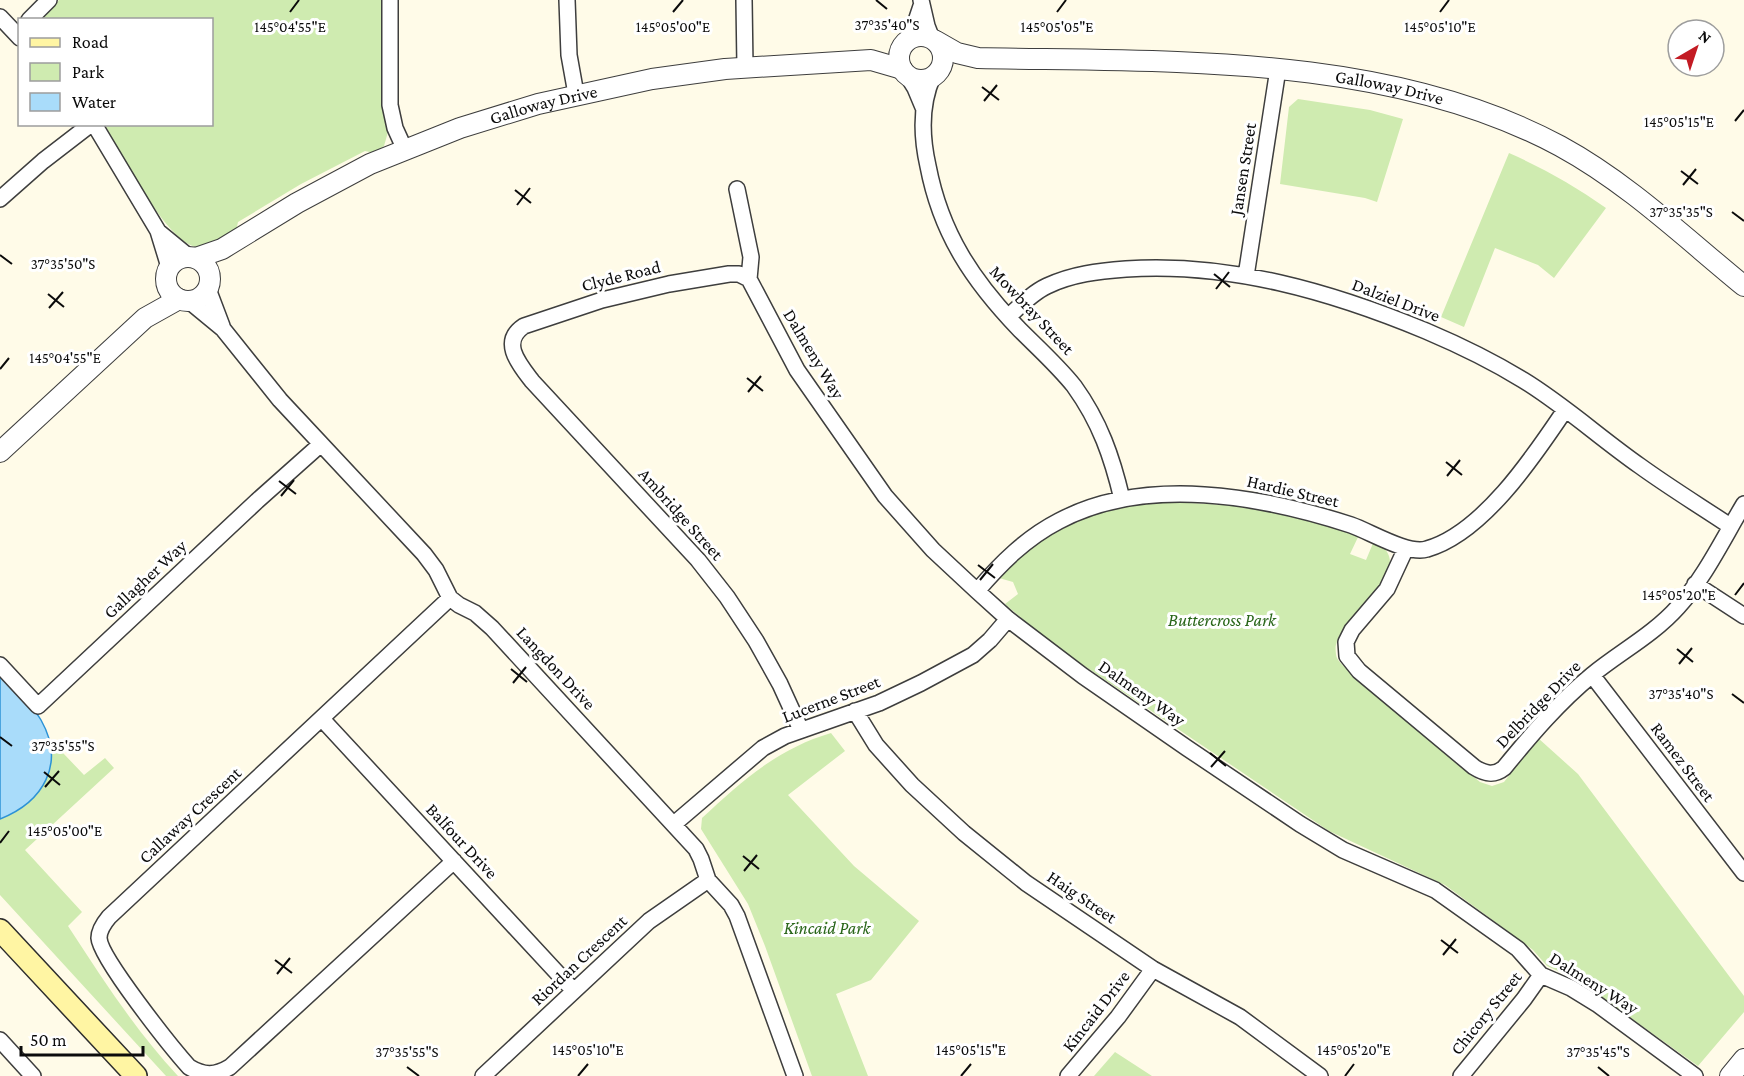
<svg xmlns="http://www.w3.org/2000/svg" width="1744" height="1076" font-family="'Crimson Pro',serif">
	<style>
		.green { fill: #cfebb0 }
		.water { fill: #a9dcfa; stroke: #2c92d6; stroke-width: 1.5 }
		.lines { fill: none; stroke-linecap: round; stroke-linejoin: round }
		.minor-casing { stroke: #3e3e3e; stroke-width: 18 }
		.tertiary-casing { stroke: #3e3e3e; stroke-width: 22 }
		.secondary-casing { stroke: #2d2d2d; stroke-width: 24 }
		.minor { stroke: #fff; stroke-width: 15 }
		.tertiary { stroke: #fff; stroke-width: 20 }
		.secondary { stroke: #fff5a3; stroke-width: 21 }
		.ticks { fill: none; stroke: #0b0b0b; stroke-width: 2 }
		.labels { text-anchor: middle; dominant-baseline: central; stroke-width: 6; stroke-linejoin: round; paint-order: stroke }
		.street-label { font-size: 18px; fill: #0b0b0b; stroke: #fff }
		.park-label { font-size: 18px; font-style: italic; fill: #286518; stroke: #fff }
		.ticks-label { font-size: 15px; text-anchor: middle; fill: #0b0b0b; stroke: #fff; stroke-width: 6; stroke-linejoin: round; paint-order: stroke }
	</style>
	<rect width="100%" height="100%" fill="#fffbe8"/>
	<!-- green -->
	<path class="green" d="M 59,0 L 383,0 L 388,132 L 384,146 L 374,153 L 365,151 L 301,184 L 238,222 L 236,231 C 226,238 210,248 198,247 C 168,246 119,150 105,125 L 212,124 L 212,20 L 40,20 Z
		M 1298,99 L 1370,110 L 1403,119 L 1377,202 L 1365,198 L 1280,184 L 1289,107 Z
		M 1509,153 C 1543,168 1575,186 1606,208 L 1554,278 L 1538,265 L 1495,248 L 1464,327 L 1441,317 Z
		M 1155,502 C 1193,503 1231,504 1270,510 C 1300,514 1330,525 1359,535 L 1350,554 L 1366,560 L 1374,541 C 1424,567 1341,615 1336,645 C 1335,647 1336,656 1337,658 C 1340,665 1352,672 1357,678 C 1396,714 1439,748 1480,782 L 1492,786 L 1504,782 L 1538,738 L 1578,774 L 1744,996 L 1744,1012 L 1698,1066 L 1576,979 L 1547,966 L 1533,950 L 1445,885 L 1329,831 L 1049,642 L 1005,604 L 1018,594 L 1013,582 L 999,578 C 1042,529 1092,510 1155,502 Z
		M 0,687 L 84,775 L 105,758 L 114,768 L 25,850 L 82,912 L 68,926 C 102,978 135,1030 178,1076 L 166,1076 L 0,895 Z
		M 831,733 L 845,751 L 788,795 L 854,866 L 919,921 L 871,980 L 836,994 L 868,1076 L 812,1076 L 765,946 L 748,904 L 701,829 L 702,818 C 742,781 777,749 831,733 Z
		M 1115,1052 L 1152,1076 L 1094,1076 Z"/>
	<!-- water -->
	<path class="water" d="M 0,676 C 13,688 33,706 41,720 C 66,764 43,802 0,819 Z"/>
	<g class="lines">
		<!-- minor casing -->
		<g class="minor-casing">
			<path id="minor" d="M 390,0 L 390,105 L 395,128 L 405,150
				M 567,0 L 569,55 L 576,94
				M 744,0 L 745,67
				M 921,0 L 927,26 L 932,39
				M 0,17 L 20,38
				M 29,20 L 49,0
				M 910,39 L 921,6
				M 905,72 L 915,88 L 923,107
				M 933,76 C 920,105 921,135 928,166 C 941,234 973,281 1020,330 C 1038,348 1058,366 1074,386 C 1100,422 1112,457 1122,499
				M 94,124 L 158,231 L 169,267
				M 737,189 L 751,257 L 749,279 L 797,370 L 885,496 L 933,550 L 977,591 L 1008,619 L 1083,676 L 1187,748 L 1300,824 L 1343,850 L 1435,890 L 1518,949 L 1541,975 L 1571,988 L 1597,1004 L 1695,1076
				M 0,199 L 43,161 L 91,124
				M 160,233 L 188,256
				M 1246,276 L 1278,69
				M 749,279 L 739,274 L 729,274 L 669,284 L 602,300 L 524,326 C 500,342 519,364 532,381 L 698,560 L 727,597 L 756,641 L 780,684 L 801,730
				M 208,289 L 222,326
				M 189,301 L 223,329 L 280,400 L 424,554 L 436,570 L 450,598 L 459,605 L 475,613 L 492,628 L 696,849 L 701,859 L 708,880 L 731,905 L 737,916 L 795,1076
				M 1008,317 C 1020,306 1032,293 1047,286 C 1072,274 1099,271 1126,269 C 1229,262 1332,292 1426,331 C 1459,345 1492,361 1523,380 C 1564,405 1600,438 1640,466 C 1669,487 1700,506 1730,526
				M 1406,548 L 1387,589 L 1352,630 L 1346,642 L 1347,656 L 1359,671 L 1474,767 C 1485,774 1494,776 1504,768 C 1531,735 1559,702 1592,675 C 1620,652 1653,635 1678,607 C 1705,577 1723,539 1744,504
				M 1695,584 L 1744,616
				M 977,591 C 1001,563 1026,538 1059,521 C 1146,475 1262,496 1351,525 C 1371,532 1408,555 1427,549 C 1483,533 1534,456 1565,410
				M 450,598 L 109,917 C 104,923 99,930 99,938 C 100,958 172,1048 189,1067 C 204,1076 215,1076 230,1067 L 454,861
				M 0,665 L 38,706 L 257,501 L 321,444
				M 1592,675 L 1744,873
				M 855,711 L 876,745 L 912,785 L 964,833 L 1026,883 L 1153,969 L 1240,1017 L 1320,1076
				M 322,719 L 574,991
				M 674,824 L 763,748 L 785,736 L 879,703 L 921,683 L 973,655 L 990,640 L 1008,619
				M 0,1040 L 33,1076
				M 483,1076 L 649,921 L 708,880
				M 1068,1076 L 1118,1017 L 1153,969
				M 1461,1076 L 1524,999 L 1541,975"/>
		</g>
		<!-- tertiary casing -->
		<g class="tertiary-casing">
			<g id="tertiary">
				<circle cx="921" cy="58" r="22"/>
				<path id="s1" d="M 936,41 L 957,53 L 978,58 C 1169,62 1387,53 1560,146 C 1628,183 1684,237 1744,286"/>
				<circle cx="188" cy="279" r="22"/>
				<path id="s2" d="M 196,258 L 222,249 L 297,203 L 370,164 L 460,128 L 538,104 L 652,79 L 725,69 L 871,60 L 902,69"/>
				<path d="M 0,452 L 145,318 L 179,299"/>
				<path d="M 1730,1076 L 1744,1059"/>
			</g>
		</g>
		<!-- secondary casing -->
		<g class="secondary-casing">
			<path id="secondary" d="M 0,930 L 136,1076"/>
		</g>
		<!-- minor -->
		<use href="#minor" class="minor"/>
		<!-- tertiary -->
		<use href="#tertiary" class="tertiary"/>
		<!-- secondary -->
		<use href="#secondary" class="secondary"/>
	</g>
	<!-- ticks -->
	<path class="ticks" d="M 876,0 L 887,9M 290,12 L 299,0M 673,12 L 683,0M 1057,12 L 1066,0M 1440,12 L 1449,0M 982,87 L 999,100M 984,101 L 997,85M 1735,121 L 1744,110M 1681,171 L 1698,184M 1683,185 L 1696,169M 515,190 L 531,203M 517,205 L 530,188M 1732,212 L 1744,221M 0,255 L 12,264M 1214,274 L 1230,287M 1216,289 L 1229,272M 48,294 L 64,307M 49,308 L 63,292M 0,369 L 9,358M 747,378 L 763,391M 748,392 L 761,376M 1446,462 L 1462,475M 1447,476 L 1460,460M 279,481 L 296,494M 281,496 L 294,480M 978,565 L 995,578M 980,580 L 993,564M 1735,595 L 1744,583M 1677,649 L 1693,662M 1679,664 L 1692,648M 511,669 L 527,682M 513,683 L 526,667M 1732,694 L 1744,703M 0,737 L 12,746M 1210,753 L 1226,766M 1211,767 L 1225,751M 44,772 L 60,785M 45,787 L 59,771M 0,843 L 9,831M 743,856 L 759,869M 744,871 L 757,855M 1441,940 L 1458,953M 1443,955 L 1456,939M 275,960 L 292,973M 277,974 L 290,958M 407,1067 L 419,1076M 1598,1067 L 1609,1076M 578,1076 L 588,1064M 961,1076 L 971,1064M 1345,1076 L 1354,1064"/>
	<g class="labels">
		<!-- street labels -->
		<g class="street-label">
			<text stroke="none"><textPath href="#s1" startOffset="459">Galloway Drive</textPath></text>
			<text stroke="none"><textPath href="#s2" startOffset="382">Galloway Drive</textPath></text>
			<text transform="translate(1243 169) rotate(-81)">Jansen Street</text>
			<text transform="translate(621 276) rotate(-14)">Clyde Road</text>
			<text transform="translate(1396 300) rotate(21)">Dalziel Drive</text>
			<text transform="translate(1032 310) rotate(47)">Mowbray Street</text>
			<text transform="translate(814 354) rotate(59)">Dalmeny Way</text>
			<text transform="translate(1293 491) rotate(13)">Hardie Street</text>
			<text transform="translate(681 514) rotate(48)">Ambridge Street</text>
			<text transform="translate(145 579) rotate(-43)">Gallagher Way</text>
			<text transform="translate(556 668) rotate(47)">Langdon Drive</text>
			<text transform="translate(1142 693) rotate(35)">Dalmeny Way</text>
			<text transform="translate(831 699) rotate(-21)">Lucerne Street</text>
			<text transform="translate(1538 704) rotate(-46)">Delbridge Drive</text>
			<text transform="translate(1683 762) rotate(53)">Ramez Street</text>
			<text transform="translate(190 815) rotate(-43)">Callaway Crescent</text>
			<text transform="translate(462 841) rotate(47)">Balfour Drive</text>
			<text transform="translate(1082 897) rotate(34)">Haig Street</text>
			<text transform="translate(579 960) rotate(-43)">Riordan Crescent</text>
			<text transform="translate(1594 983) rotate(32)">Dalmeny Way</text>
			<text transform="translate(1096 1011) rotate(-52)">Kincaid Drive</text>
			<text transform="translate(1486 1013) rotate(-51)">Chicory Street</text>
		</g>
		<!-- park labels -->
		<g class="park-label">
			<text x="1222" y="620">Buttercross Park</text>
			<text x="827" y="928">Kincaid Park</text>
		</g>
	</g>
	<g class="ticks-label">
		<text x="887" y="30">37°35'40"S</text>
		<text x="290" y="32">145°04'55"E</text>
		<text x="1057" y="32">145°05'05"E</text>
		<text x="1440" y="32">145°05'10"E</text>
		<text x="673" y="32">145°05'00"E</text>
		<text x="1679" y="127">145°05'15"E</text>
		<text x="1681" y="217">37°35'35"S</text>
		<text x="63" y="269">37°35'50"S</text>
		<text x="65" y="363">145°04'55"E</text>
		<text x="1679" y="600">145°05'20"E</text>
		<text x="1681" y="699">37°35'40"S</text>
		<text x="63" y="751">37°35'55"S</text>
		<text x="65" y="836">145°05'00"E</text>
		<text x="588" y="1055">145°05'10"E</text>
		<text x="971" y="1055">145°05'15"E</text>
		<text x="1354" y="1055">145°05'20"E</text>
		<text x="407" y="1057">37°35'55"S</text>
		<text x="1598" y="1057">37°35'45"S</text>
	</g>
	<!-- legend -->
	<rect x="18" y="18" width="195" height="108" fill="#ffffff" stroke="#9d9d9d" stroke-width="1.5"/>
	<rect x="30" y="38" width="30" height="9" fill="#fff5a3" stroke="#9d9d9d" stroke-width="1.5"/>
	<text x="72" y="48" font-size="18" fill="#0b0b0b">Road</text>
	<rect x="30" y="63" width="30" height="18" fill="#cfebb0" stroke="#9d9d9d" stroke-width="1.5"/>
	<text x="72" y="78" font-size="18" fill="#0b0b0b">Park</text>
	<rect x="30" y="93" width="30" height="18" fill="#a9dcfa" stroke="#9d9d9d" stroke-width="1.5"/>
	<text x="72" y="108" font-size="18" fill="#0b0b0b">Water</text>
	<!-- north arrow -->
	<g transform="translate(1696 48) rotate(39)"><circle r="28" fill="#ffffff" stroke="#9d9d9d" stroke-width="1.5"/>
	<path d="M0-4.5L10 22L0 15L-10 22Z" fill="#c31b23"/>
	<text y="-9" font-size="16" font-weight="bold" text-anchor="middle" fill="#0b0b0b">N</text>
	</g>
	<!-- scale -->
	<path d="M21 1046v9h122v-9" fill="none" stroke="#0b0b0b" stroke-width="3"/>
	<text x="30" y="1046" font-size="18" fill="#0b0b0b" stroke="#ffffff" stroke-width="4.5" paint-order="stroke">50 m</text>
</svg>
